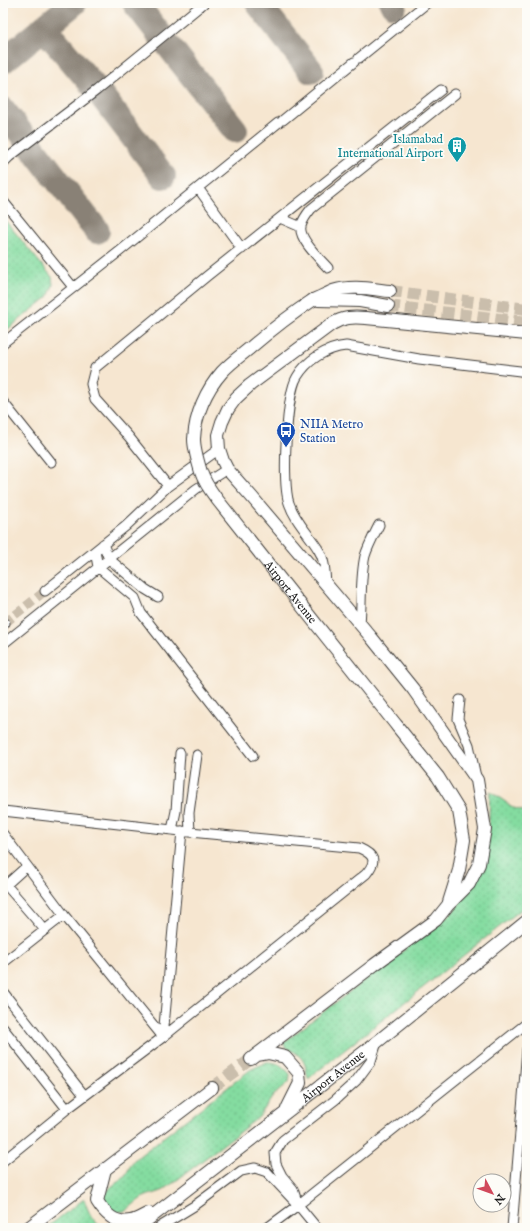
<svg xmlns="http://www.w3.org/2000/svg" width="530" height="1231" font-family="'IM FELL English',serif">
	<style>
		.grass { fill: url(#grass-dots); stroke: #507c5e }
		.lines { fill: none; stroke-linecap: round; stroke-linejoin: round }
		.taxiway { stroke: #898176; stroke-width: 26 }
		.minor-tunnel { stroke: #cabeac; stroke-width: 9; stroke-dasharray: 9 4.5; stroke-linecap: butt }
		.major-tunnel { stroke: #cabeac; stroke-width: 12; stroke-dasharray: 12 6; stroke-linecap: butt }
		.minor-casing { stroke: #3d3a37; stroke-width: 11 }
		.major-casing { stroke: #3d3a37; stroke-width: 14 }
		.minor { stroke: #fff; stroke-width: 9 }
		.major { stroke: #fff; stroke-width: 12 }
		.major-bridge-casing { stroke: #3d3a37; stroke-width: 14; stroke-linecap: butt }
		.major-bridge { stroke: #fff; stroke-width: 12 }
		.labels { text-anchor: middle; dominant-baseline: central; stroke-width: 3.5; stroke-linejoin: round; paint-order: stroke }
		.culture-label { font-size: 12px; fill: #0d838f; stroke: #fdfcf7; text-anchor: end }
		.transit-label { font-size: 12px; fill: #164399; stroke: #fdfcf7; text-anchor: start }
		.street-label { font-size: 12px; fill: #1c1c1c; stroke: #fdfcf7 }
	</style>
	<defs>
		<pattern id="grass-dots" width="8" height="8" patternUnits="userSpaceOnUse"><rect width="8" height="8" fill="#84dca0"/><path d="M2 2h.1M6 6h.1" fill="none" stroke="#71bc89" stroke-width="1.8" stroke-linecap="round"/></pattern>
	</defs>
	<rect width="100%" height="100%" fill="#fdfcf7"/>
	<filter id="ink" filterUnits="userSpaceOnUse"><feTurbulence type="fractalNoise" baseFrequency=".025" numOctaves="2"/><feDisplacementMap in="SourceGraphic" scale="8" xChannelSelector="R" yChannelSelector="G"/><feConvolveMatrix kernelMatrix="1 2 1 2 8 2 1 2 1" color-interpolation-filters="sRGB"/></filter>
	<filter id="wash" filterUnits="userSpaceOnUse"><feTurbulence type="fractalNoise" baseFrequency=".012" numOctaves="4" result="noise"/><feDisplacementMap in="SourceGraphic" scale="16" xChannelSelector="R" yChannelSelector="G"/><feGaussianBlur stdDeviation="0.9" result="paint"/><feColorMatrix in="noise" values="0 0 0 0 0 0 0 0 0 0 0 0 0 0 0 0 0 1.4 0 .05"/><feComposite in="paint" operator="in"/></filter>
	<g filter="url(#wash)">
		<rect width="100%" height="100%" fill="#f6e6d0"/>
		<!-- grass -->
		<path class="grass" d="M 3,218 L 52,277 L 53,285 L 48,297 L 3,333 Z
			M 490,791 L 514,808 L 527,812 L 527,905 L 308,1079 C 306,1070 306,1061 298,1055 C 292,1049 288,1051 283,1043 L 452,913 L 470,889 L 488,844 Z
			M 267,1062 C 278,1062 283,1066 290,1074 L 289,1082 L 273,1096 L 259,1117 L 164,1190 C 158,1193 150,1194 144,1197 C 130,1204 126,1219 108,1208 L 103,1197 C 109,1185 120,1183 126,1174 C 129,1169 131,1164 134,1160 L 250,1070 Z
			M 84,1199 C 88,1211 92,1222 104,1228 L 46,1228 Z"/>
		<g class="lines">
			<!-- taxiway -->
			<path class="taxiway" d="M 135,3 L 235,130
				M 258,3 L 311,71
				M 392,3 L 394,5
				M 44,28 L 97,90 L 163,176
				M 3,61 L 74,3
				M 3,110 L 97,231"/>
		</g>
	</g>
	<g filter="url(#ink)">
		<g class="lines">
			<!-- minor-tunnel -->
			<path class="minor-tunnel" d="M 5,623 L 45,591"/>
			<!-- major-tunnel -->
			<path class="major-tunnel" d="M 390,291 L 527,309
				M 388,306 L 527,322
				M 212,1088 L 251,1059"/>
			<!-- minor casing -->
			<g class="minor-casing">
				<path id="minor" d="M 359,58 L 427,3
					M 283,120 L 354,62
					M 3,163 L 9,157 L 97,90 L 204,3
					M 198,188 L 242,249
					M 3,201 L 73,287
					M 280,218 L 301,227
					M 328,268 C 320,259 298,239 301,226 C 303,219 307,214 311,209 L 455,94
					M 3,343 L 120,251 L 278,123
					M 3,402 L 51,462
					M 168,486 L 129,437 L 95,399 L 91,384 L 95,368 L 207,276 L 441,90
					M 103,544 L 109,559 L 145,589 L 158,597
					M 95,551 L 98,567 L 135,598 L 141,613 L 253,756
					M 326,584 C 325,572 325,559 318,549 C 308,533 295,521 289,503 C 282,483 286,395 297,377 C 307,360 326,348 346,346 L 419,359 L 520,371 L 527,373
					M 45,591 L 126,526 L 168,486 L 219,449
					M 360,624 C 362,603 360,577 365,556 C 368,546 374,535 379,525
					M 3,625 L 5,623
					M 3,644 L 196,489 L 227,469
					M 460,700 L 458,719 L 469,745 L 476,777
					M 3,811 L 190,832 L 359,848 C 375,855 377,861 366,874 L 163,1037 L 67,1109 L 3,1161
					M 172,830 L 176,811 L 180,753
					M 190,832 L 189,813 L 197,755
					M 3,834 L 64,915 L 163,1037
					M 27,866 L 6,885 L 45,930
					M 3,963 L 64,915
					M 3,992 L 84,1095
					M 3,1028 L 67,1109
					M 163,1037 L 182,831
					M 298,1205 L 293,1189 L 282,1176 L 276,1164 L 275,1153 L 283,1140 L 335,1100 L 356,1081 L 371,1061 L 377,1042
					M 158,1228 L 194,1206 L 241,1171 L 255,1168 L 267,1172 L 298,1205 L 317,1228
					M 267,1228 L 298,1205 L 527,1023
					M 512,1228 L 527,1049"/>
			</g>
			<!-- major casing -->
			<g class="major-casing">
				<g id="major">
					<path d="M 313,300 C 320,297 326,294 333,291 C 351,285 371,289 390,291"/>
					<path d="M 318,300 L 360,301 L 388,306"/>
					<path d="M 397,726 L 438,777 L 459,811 L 464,840 L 459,870 L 449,902"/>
					<path d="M 257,1055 L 268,1053 L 285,1057 L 299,1073 L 300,1083 L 287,1109"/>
					<path d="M 251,1059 L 374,965 L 436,920 L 448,905 L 469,884 L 479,864 L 485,829 L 477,780 L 413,689 L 371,637 L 251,496 L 227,469 L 223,461 L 219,449 L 218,435 L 222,422 L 228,409 L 236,398 L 250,385 L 332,324 C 343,317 353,317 366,318 L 527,334"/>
					<path d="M 105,1169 L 97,1201 C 105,1214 115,1224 131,1221 C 137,1220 144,1215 149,1213"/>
					<path d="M 28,1228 L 212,1088"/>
					<path id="s1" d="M 137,1228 L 377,1042 L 527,921"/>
				</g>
			</g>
			<!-- minor -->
			<use href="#minor" class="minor"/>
			<!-- major -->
			<use href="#major" class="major"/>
			<!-- major-bridge casing -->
			<g class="major-bridge-casing">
				<g id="major-bridge">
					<path id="s2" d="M 313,300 C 290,315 270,331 250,348 C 240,356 230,363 222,372 C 206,390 195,415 194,439 C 194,449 198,462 201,472 C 204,481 210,490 216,498 L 397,726"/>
				</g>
			</g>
			<!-- major-bridge -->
			<use href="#major-bridge" class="major-bridge"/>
		</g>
	</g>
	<!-- icons -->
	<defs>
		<g id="building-pin" transform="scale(1)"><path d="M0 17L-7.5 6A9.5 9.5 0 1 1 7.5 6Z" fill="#0f9aa8" stroke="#fdfcf7"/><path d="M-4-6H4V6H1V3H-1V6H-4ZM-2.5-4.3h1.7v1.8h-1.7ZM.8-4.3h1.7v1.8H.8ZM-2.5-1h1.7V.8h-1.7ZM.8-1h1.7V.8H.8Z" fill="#fff"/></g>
		<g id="bus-pin" transform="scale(1)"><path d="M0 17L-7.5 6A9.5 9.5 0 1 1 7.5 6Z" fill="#1a4fb4" stroke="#fdfcf7"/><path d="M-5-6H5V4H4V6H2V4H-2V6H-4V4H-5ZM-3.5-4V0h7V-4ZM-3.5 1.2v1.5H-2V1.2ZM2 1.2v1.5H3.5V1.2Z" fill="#fff"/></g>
	</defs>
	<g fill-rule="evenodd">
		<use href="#building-pin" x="457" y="146"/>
		<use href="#bus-pin" x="286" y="431"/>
	</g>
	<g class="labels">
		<!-- culture labels -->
		<g class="culture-label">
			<text x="443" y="139">Islamabad<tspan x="443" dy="14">International Airport</tspan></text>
		</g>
		<!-- transit labels -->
		<g class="transit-label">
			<text x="300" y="424">NIIA Metro<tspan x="300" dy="14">Station</tspan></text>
		</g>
		<!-- street labels -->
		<g class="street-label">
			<text stroke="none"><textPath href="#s2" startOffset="374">Airport Avenue</textPath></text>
			<text stroke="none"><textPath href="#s1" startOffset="248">Airport Avenue</textPath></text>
		</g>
	</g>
	<!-- margin -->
	<rect width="530" height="1231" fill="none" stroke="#fdfcf7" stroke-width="16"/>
	<!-- north arrow -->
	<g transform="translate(492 1193) rotate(131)"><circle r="19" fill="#fdfcf7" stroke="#a3a29f"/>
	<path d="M0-3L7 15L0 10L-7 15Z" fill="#d1495b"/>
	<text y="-6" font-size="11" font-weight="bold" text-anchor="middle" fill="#1c1c1c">N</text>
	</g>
</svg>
